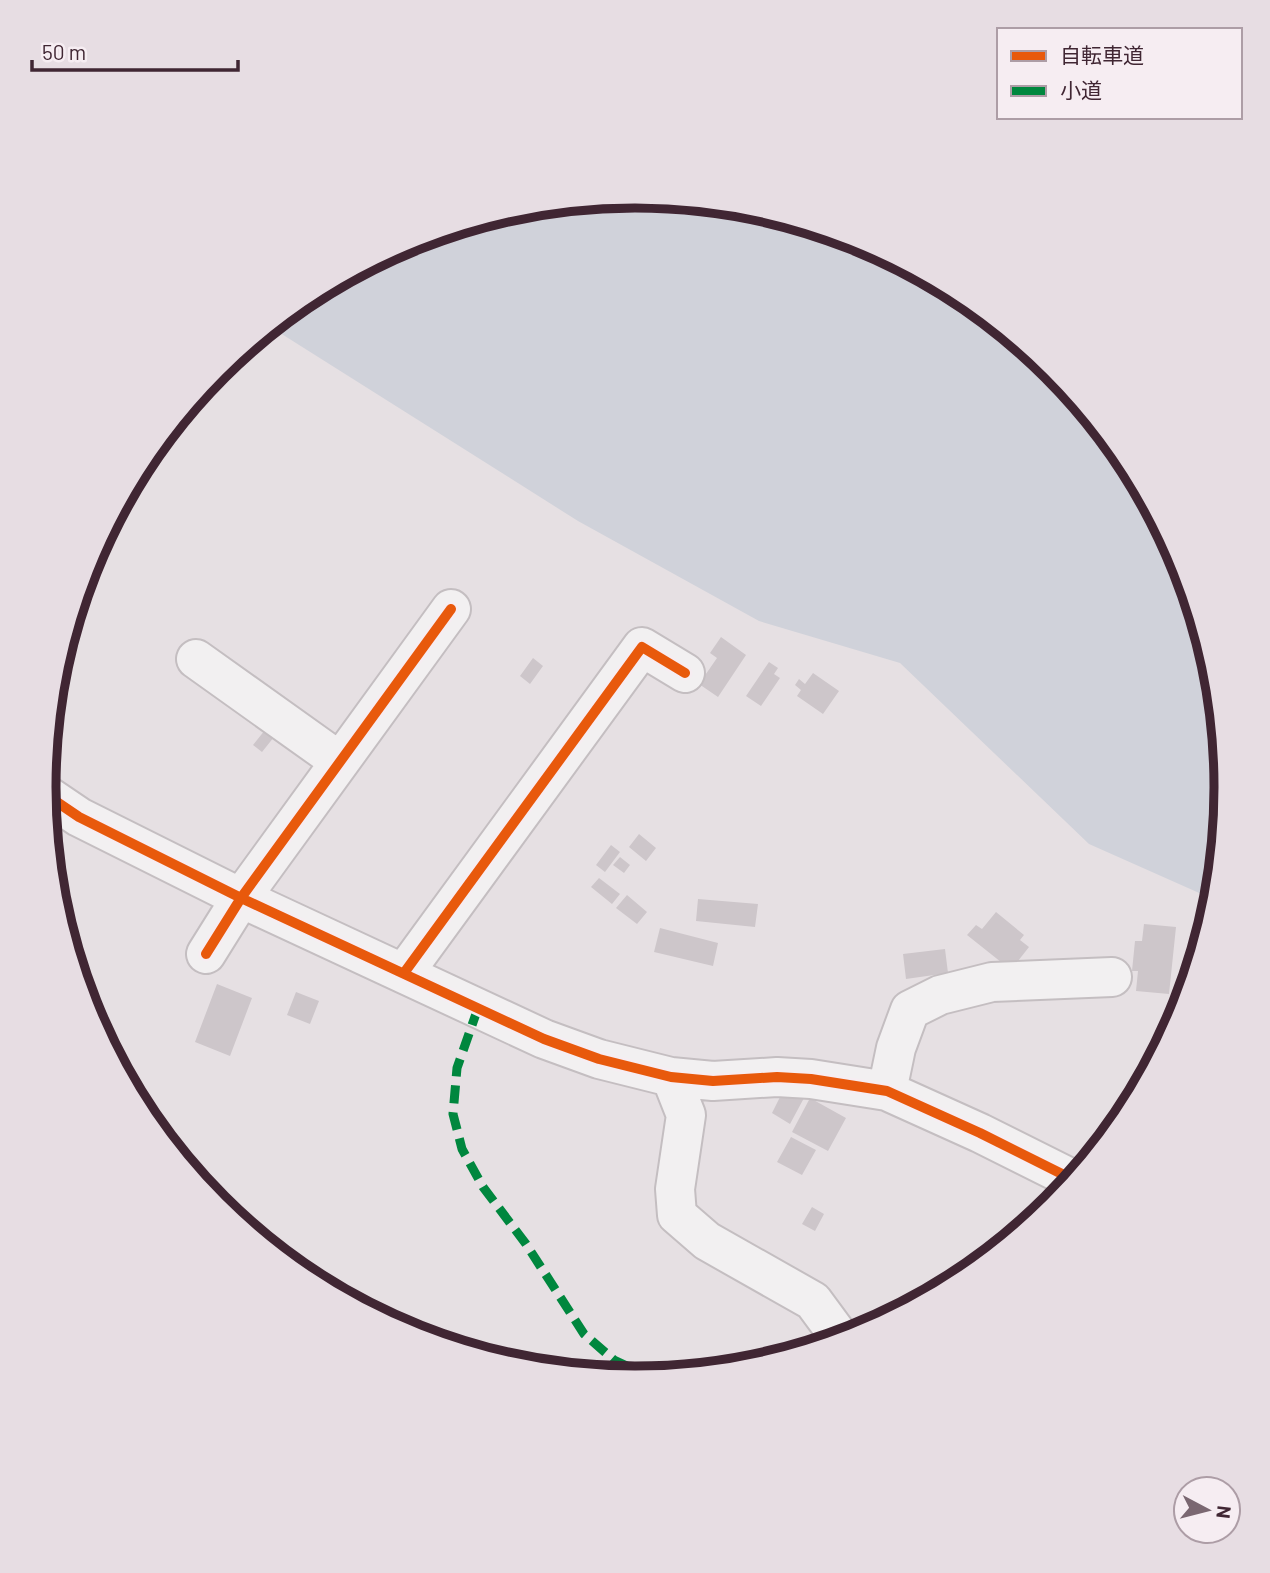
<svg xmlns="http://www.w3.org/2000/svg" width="1270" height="1573" font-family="Barlow,'Noto Sans JP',sans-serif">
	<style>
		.green { fill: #d0d2da }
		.building { fill: #cdc6ca }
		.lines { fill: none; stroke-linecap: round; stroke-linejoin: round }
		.minor-casing { stroke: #c4bec1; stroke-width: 42 }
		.minor { stroke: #f2f0f1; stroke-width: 38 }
		.quiet { stroke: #00873e; stroke-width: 9; stroke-dasharray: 18 9; stroke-linecap: butt }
		.cycleway-casing { stroke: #f6edf2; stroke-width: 15 }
		.cycleway { stroke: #e8590c; stroke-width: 10 }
		.rim { fill: none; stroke: #402633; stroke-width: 9 }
	</style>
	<rect width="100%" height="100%" fill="#e6e0e3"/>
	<!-- green -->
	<path class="green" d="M 635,195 L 751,207 L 862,240 L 964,295 L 1053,369 L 1127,458 L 1181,561 L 1215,672 L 1226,786 L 1215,900 L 1089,844 L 900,663 L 759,621 L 578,521 L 269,326 L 307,295 L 409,240 L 520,207 Z"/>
	<!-- building -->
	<path class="building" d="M 721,637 L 746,655 L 718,697 L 699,684 L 717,658 L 710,653 Z
		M 533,658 L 543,666 L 530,684 L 520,676 Z
		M 769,662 L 778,668 L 774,674 L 780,678 L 761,706 L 746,696 Z
		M 813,673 L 839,691 L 823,714 L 797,696 L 801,690 L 795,685 L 799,679 L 805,684 Z
		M 265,730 L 274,737 L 262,752 L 253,745 Z
		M 639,834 L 656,848 L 646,861 L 629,847 Z
		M 611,845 L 620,852 L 605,872 L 596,865 Z
		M 620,857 L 630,865 L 624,873 L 613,865 Z
		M 599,878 L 620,894 L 612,904 L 591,887 Z
		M 627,895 L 647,912 L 637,924 L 616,908 Z
		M 698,899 L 758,904 L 755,927 L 696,921 Z
		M 996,912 L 1024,935 L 1020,940 L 1029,947 L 1011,970 L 967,935 L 976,925 L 982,929 Z
		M 1144,924 L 1176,927 L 1169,994 L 1136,991 L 1138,971 L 1132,971 L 1135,941 L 1142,941 Z
		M 660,928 L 718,943 L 713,966 L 654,952 Z
		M 945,949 L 948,973 L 906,979 L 903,954 Z
		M 217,984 L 252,998 L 230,1056 L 195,1042 Z
		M 296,992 L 319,1001 L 310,1024 L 287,1015 Z
		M 785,1087 L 804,1098 L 790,1124 L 772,1113 Z
		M 810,1098 L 846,1118 L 828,1151 L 792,1132 Z
		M 791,1137 L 816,1150 L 802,1175 L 777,1162 Z
		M 812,1207 L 824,1214 L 815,1231 L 802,1224 Z"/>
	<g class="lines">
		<!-- minor casing -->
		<g class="minor-casing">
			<path id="minor" d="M 196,659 L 339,761
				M 45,794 L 79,817 L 241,898 L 544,1039 L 599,1059 L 671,1077 L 713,1081 L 777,1077 L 811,1079 L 887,1091 L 980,1133 L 1074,1180
				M 206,954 L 241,898 L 451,609
				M 404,973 L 642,647 L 685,673
				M 671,1077 L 686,1115 L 675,1189 L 677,1215 L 707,1241 L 813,1301 L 841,1339
				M 887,1091 L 896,1048 L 910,1010 L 940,995 L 992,982 L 1112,977"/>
		</g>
		<!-- minor -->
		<use href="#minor" class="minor"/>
		<!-- quiet -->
		<path class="quiet" d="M 478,1008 L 457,1068 L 453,1114 L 462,1149 L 483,1187 L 526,1244 L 584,1334 L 614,1360 L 648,1376"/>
		<!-- cycleway casing -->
		<g class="cycleway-casing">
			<path id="cycleway" d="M 45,794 L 79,817 L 241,898 L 544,1039 L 599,1059 L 671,1077 L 713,1081 L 777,1077 L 811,1079 L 887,1091 L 980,1133 L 1074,1180
				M 206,954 L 241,898 L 451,609
				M 404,973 L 642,647 L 685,673"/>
		</g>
		<!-- cycleway -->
		<use href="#cycleway" class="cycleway"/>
	</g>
	<!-- crop -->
	<path d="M0 0H1270V1573H0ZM56 787a579 579 0 1 1 1158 0a579 579 0 1 1-1158 0Z" fill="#e7dde3" fill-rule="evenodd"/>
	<path class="rim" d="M56 787a579 579 0 1 1 1158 0a579 579 0 1 1-1158 0Z"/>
	<!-- legend -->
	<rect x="997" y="28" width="245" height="91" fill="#f6edf2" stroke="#ad9da6" stroke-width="2"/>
	<rect x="1011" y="51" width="35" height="10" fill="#e8590c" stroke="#ad9da6" stroke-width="2"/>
	<text x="1060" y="63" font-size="21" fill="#402633">自転車道</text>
	<rect x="1011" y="86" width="35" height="10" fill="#00873e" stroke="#ad9da6" stroke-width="2"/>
	<text x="1060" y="98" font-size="21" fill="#402633">小道</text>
	<!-- north arrow -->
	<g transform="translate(1207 1510) rotate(97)"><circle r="33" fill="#f6edf2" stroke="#ad9da6" stroke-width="2"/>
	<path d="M0-5L12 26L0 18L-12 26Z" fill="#7a6771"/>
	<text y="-10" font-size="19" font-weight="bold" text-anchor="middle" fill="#402633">N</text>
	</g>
	<!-- scale -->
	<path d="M32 60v10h206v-10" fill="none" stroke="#402633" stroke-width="3.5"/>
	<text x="42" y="60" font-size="21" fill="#402633" stroke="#f6edf2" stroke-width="5" paint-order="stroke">50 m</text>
</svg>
